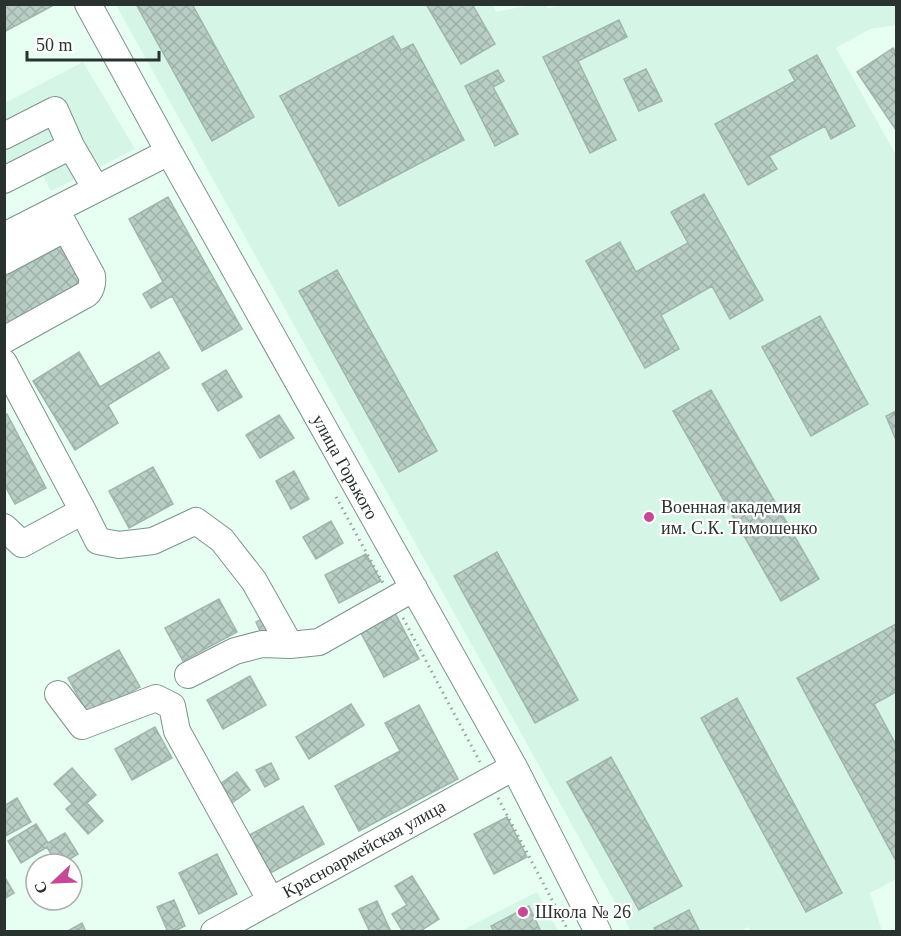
<svg xmlns="http://www.w3.org/2000/svg" width="901" height="936" font-family="'Times New Roman',serif">
	<style>
		.built { fill: #d5f5e6 }
		.building { fill: url(#building-cross-hatch); stroke: #a0b6ac; stroke-width: 1.5 }
		.lines { fill: none; stroke-linecap: round; stroke-linejoin: round }
		.minor-casing { stroke: #7e938a; stroke-width: 28 }
		.path { stroke: #92a29a; stroke-width: 3; stroke-dasharray: 1.5 4.5; stroke-linecap: butt }
		.minor { stroke: #fff; stroke-width: 26 }
		.poi-dot { fill: #c74895; stroke: #fff; stroke-width: 2 }
		.labels { text-anchor: middle; dominant-baseline: central; stroke-width: 4.5; stroke-linejoin: round; paint-order: stroke }
		.street-label { font-size: 18px; fill: #29322e; stroke: #fff }
		.poi-label { font-size: 18px; fill: #29322e; stroke: #fff; text-anchor: start }
	</style>
	<defs>
		<pattern id="building-cross-hatch" width="8" height="8" patternUnits="userSpaceOnUse" patternTransform="scale(1.5)"><rect width="8" height="8" fill="#b8cec4"/><path d="M0 0l8 8M0 8l8-8" fill="none" stroke="#9eb1a9"/></pattern>
	</defs>
	<rect width="100%" height="100%" fill="#e7fef3"/>
	<!-- built -->
	<path class="built" d="M 493,4 L 496,12 L 536,4 L 546,5 L 548,8 L 569,4 L 896,5 L 896,25 L 870,29 L 836,48 L 896,155 L 896,879 L 870,893 L 882,931 L 752,932 L 748,927 L 739,932 L 631,931 L 116,5 Z
		M 83,62 L 135,149 L 51,191 L 34,159 L 5,174 L 5,103 Z
		M 537,892 L 558,931 L 459,932 Z"/>
	<!-- building -->
	<path class="building" d="M 4,4 L 51,4 L 52,6 L 4,32 Z
		M 136,4 L 192,4 L 254,117 L 212,141 Z
		M 426,4 L 472,4 L 495,44 L 461,64 Z
		M 619,20 L 627,37 L 578,61 L 616,140 L 590,153 L 543,57 Z
		M 393,36 L 401,50 L 413,44 L 464,140 L 339,206 L 280,96 Z
		M 893,48 L 896,53 L 896,130 L 857,72 Z
		M 817,55 L 855,126 L 831,139 L 825,126 L 769,156 L 777,169 L 748,185 L 715,124 L 795,81 L 789,70 Z
		M 646,69 L 662,101 L 639,111 L 624,79 Z
		M 498,70 L 504,81 L 493,87 L 518,134 L 495,146 L 465,86 Z
		M 704,194 L 763,300 L 730,319 L 712,286 L 661,315 L 679,349 L 645,368 L 586,261 L 620,242 L 636,272 L 688,243 L 671,212 Z
		M 168,197 L 242,329 L 202,351 L 172,296 L 151,308 L 143,294 L 163,282 L 129,219 Z
		M 65,244 L 86,281 L 4,326 L 4,277 Z
		M 337,270 L 437,451 L 399,472 L 299,291 Z
		M 820,316 L 868,404 L 811,436 L 762,347 Z
		M 79,352 L 100,387 L 159,352 L 169,368 L 108,405 L 118,423 L 75,450 L 33,381 Z
		M 226,370 L 242,397 L 218,411 L 202,384 Z
		M 711,390 L 819,579 L 781,601 L 673,411 Z
		M 896,411 L 896,440 L 886,416 Z
		M 7,414 L 46,488 L 15,504 L 4,484 L 4,416 Z
		M 279,415 L 294,438 L 260,458 L 246,435 Z
		M 153,467 L 173,504 L 129,528 L 109,491 Z
		M 294,471 L 309,499 L 291,509 L 276,481 Z
		M 331,521 L 343,543 L 316,559 L 303,537 Z
		M 497,552 L 578,700 L 535,723 L 454,576 Z
		M 366,554 L 381,581 L 339,603 L 325,575 Z
		M 219,599 L 237,632 L 183,661 L 165,628 Z
		M 395,613 L 419,659 L 384,677 L 360,631 Z
		M 270,615 L 276,625 L 261,633 L 256,622 Z
		M 896,624 L 896,692 L 874,704 L 896,745 L 896,861 L 797,678 Z
		M 119,650 L 140,687 L 89,716 L 68,678 Z
		M 250,676 L 266,705 L 223,729 L 207,700 Z
		M 737,698 L 842,893 L 806,912 L 701,718 Z
		M 351,704 L 364,725 L 309,759 L 296,737 Z
		M 419,705 L 458,779 L 359,831 L 335,786 L 400,751 L 385,723 Z
		M 155,727 L 172,758 L 132,780 L 115,749 Z
		M 611,757 L 682,886 L 639,910 L 567,782 Z
		M 271,763 L 279,779 L 265,787 L 256,770 Z
		M 72,768 L 96,795 L 87,803 L 103,821 L 88,834 L 66,809 L 72,804 L 54,784 Z
		M 237,772 L 250,790 L 229,805 L 216,787 Z
		M 17,798 L 31,822 L 4,837 L 4,806 Z
		M 303,806 L 324,844 L 263,877 L 242,839 Z
		M 507,817 L 527,857 L 494,874 L 474,834 Z
		M 36,824 L 48,843 L 65,833 L 78,854 L 62,864 L 57,864 L 47,847 L 21,863 L 8,841 Z
		M 217,854 L 237,894 L 199,914 L 179,873 Z
		M 4,876 L 14,893 L 4,899 Z
		M 412,876 L 439,919 L 419,932 L 403,932 L 392,914 L 407,905 L 395,886 Z
		M 174,900 L 185,926 L 173,932 L 168,932 L 157,907 Z
		M 377,901 L 391,932 L 370,932 L 359,909 Z
		M 529,906 L 541,932 L 494,932 L 491,926 Z
		M 689,910 L 700,932 L 656,932 L 654,928 Z
		M 82,923 L 86,932 L 66,932 Z"/>
	<g class="lines">
		<!-- minor casing -->
		<g class="minor-casing">
			<path id="minor" d="M 88,4 L 169,152 L 514,767 L 598,932
				M 4,136 L 55,110 L 71,146 L 96,189
				M 4,180 L 71,146
				M 4,236 L 169,152
				M 4,261 L 66,228
				M 4,340 L 85,295 C 91,292 93,283 92,276 L 56,210
				M 4,363 L 83,511 L 22,544 L 4,527
				M 83,511 L 98,541 L 119,545 L 153,541 L 196,521 L 222,540 L 254,581 L 290,645
				M 188,675 L 235,651 L 262,644 L 290,645 L 319,642 L 414,588
				M 58,694 L 82,726 L 156,698 L 172,706 L 177,731 L 271,901
				M 214,932 L 514,767"/>
		</g>
		<!-- path -->
		<path class="path" d="M 336,497 L 383,583
			M 403,618 L 480,762
			M 498,798 L 569,932"/>
		<!-- minor -->
		<use href="#minor" class="minor"/>
	</g>
	<!-- markers -->
	<g class="poi-dot">
		<circle cx="649" cy="517" r="6"/>
		<circle cx="523" cy="912" r="6"/>
	</g>
	<g class="labels">
		<!-- street labels -->
		<g class="street-label">
			<text transform="translate(345 467) rotate(61)">улица Горького</text>
			<text transform="translate(364 849) rotate(-29)">Красноармейская улица</text>
		</g>
		<!-- poi labels -->
		<g class="poi-label">
			<text x="661" y="507">Военная академия<tspan x="661" dy="21">им. С.К. Тимошенко</tspan></text>
			<text x="535" y="912">Школа № 26</text>
		</g>
	</g>
	<!-- border -->
	<rect width="901" height="936" fill="none" stroke="#29322e" stroke-width="12"/>
	<!-- north arrow -->
	<g transform="translate(54 882) rotate(247)"><circle r="28" fill="#ffffff" stroke="#a9adab" stroke-width="1.5"/>
	<path d="M0-4.5L10 22L0 15L-10 22Z" fill="#c74895"/>
	<text y="-9" font-size="16" font-weight="bold" text-anchor="middle" fill="#29322e">С</text>
	</g>
	<!-- scale -->
	<path d="M27 51v9h132v-9" fill="none" stroke="#29322e" stroke-width="3"/>
	<text x="36" y="51" font-size="18" fill="#29322e" stroke="#ffffff" stroke-width="4.5" paint-order="stroke">50 m</text>
</svg>
